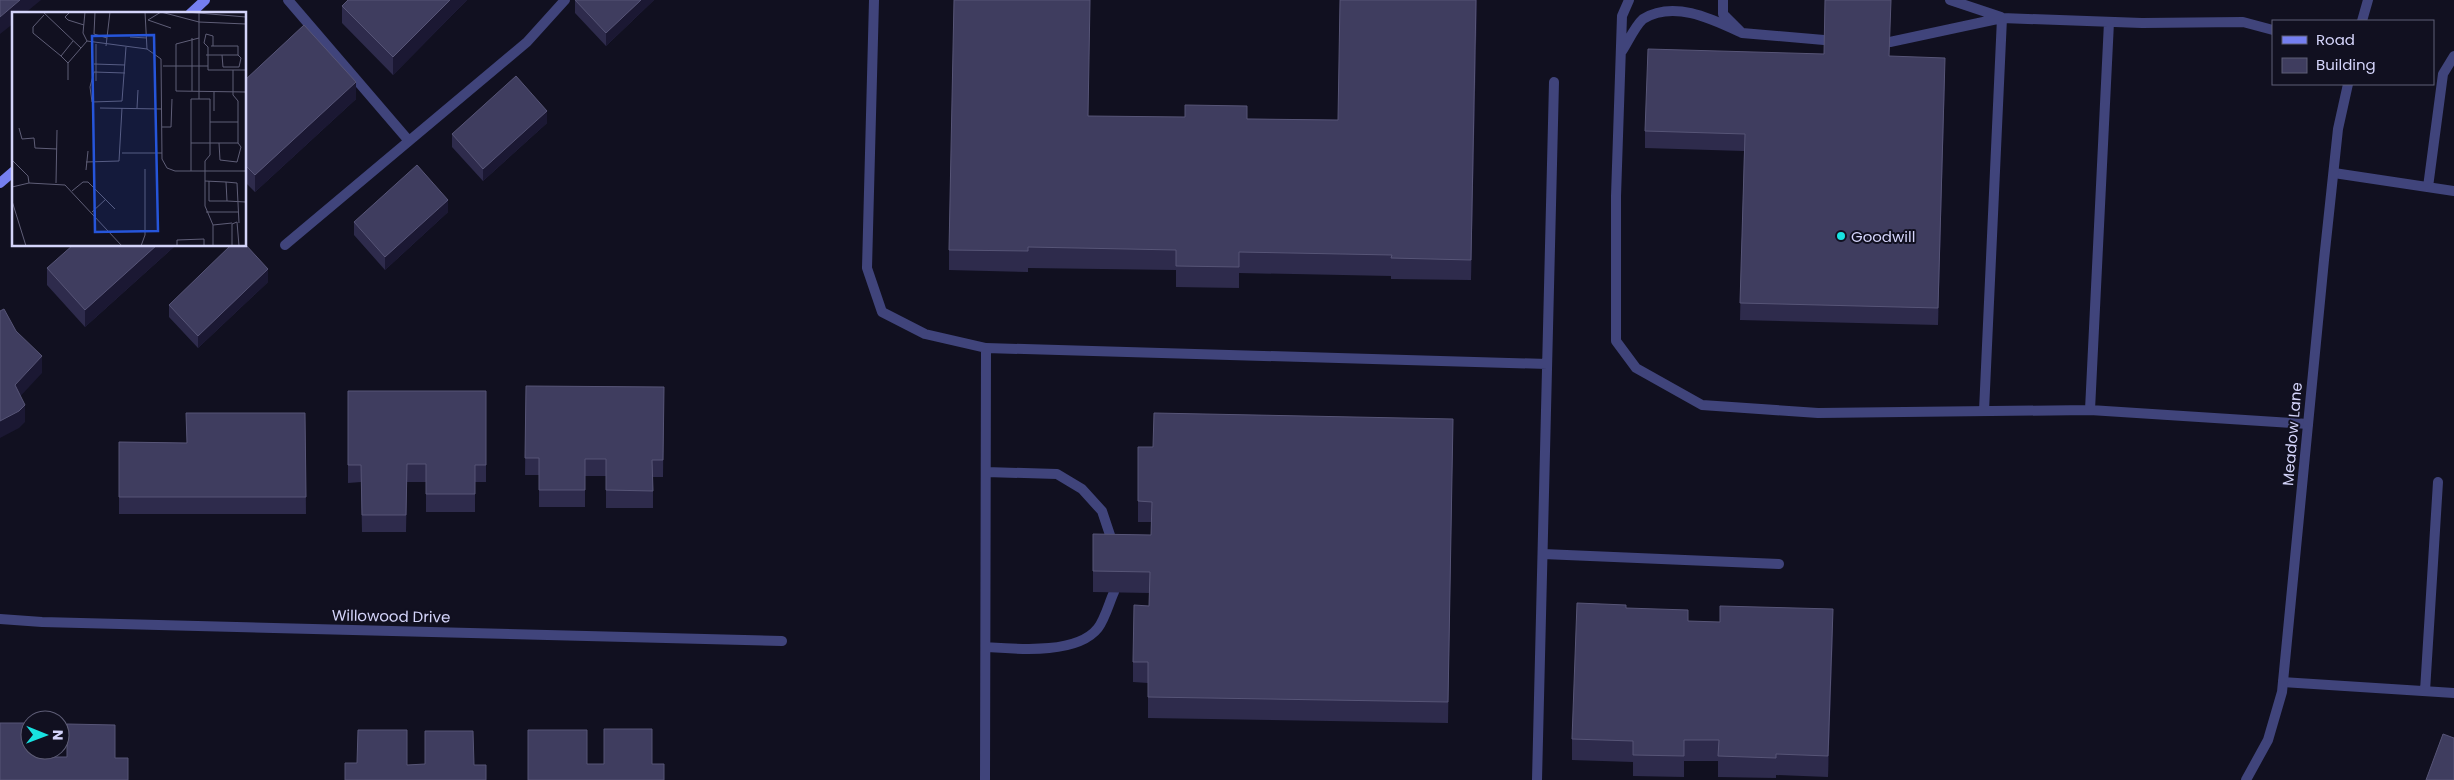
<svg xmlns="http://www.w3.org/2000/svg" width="2454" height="780" font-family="Poppins,sans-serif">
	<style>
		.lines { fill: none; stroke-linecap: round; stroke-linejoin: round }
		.lane { stroke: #40447b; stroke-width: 10 }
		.street { stroke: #40447b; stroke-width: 10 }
		.secondary { stroke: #757ff0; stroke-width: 10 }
		.wall { fill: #2e2b4c }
		.shaded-wall { fill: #1b1833 }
		.building { fill: #3f3d5f; stroke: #575577 }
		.poi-dot { fill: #18e2e1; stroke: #111020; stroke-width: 2 }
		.labels { text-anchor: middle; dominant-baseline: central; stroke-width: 4; stroke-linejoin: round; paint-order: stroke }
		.poi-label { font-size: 15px; fill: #d4d4fa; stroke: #111020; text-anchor: start }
		.street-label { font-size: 15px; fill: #d4d4fa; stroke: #111020 }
		.inset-road { fill: none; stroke: #5f5e77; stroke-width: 1 }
		.view { fill: #2655da; fill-opacity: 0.15; stroke: #2655da; stroke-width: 2.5 }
		.inset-edge { fill: none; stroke: #d4d4fa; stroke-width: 2.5 }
	</style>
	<rect width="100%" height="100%" fill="#111020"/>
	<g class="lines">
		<!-- lane -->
		<path class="lane" d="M 288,0 L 409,141
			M 874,0 L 867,268 L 882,312 L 925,334 L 986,348 L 1547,364
			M 1629,0 L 1622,16 L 1616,196 L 1616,341 L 1636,368 L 1702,405 L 1818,413 L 2090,410 L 2308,424
			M 1723,0 L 1723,14 L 1742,33 L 1824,40
			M 1950,0 L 2001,17
			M 1890,42 L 2002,18 L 2142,23 L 2243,22 L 2273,30
			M 1622,51 C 1628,42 1635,26 1643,19 C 1674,0 1712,19 1742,33
			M 2334,173 L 2454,191
			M 2428,187 L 2443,74 L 2454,56
			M 285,245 L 527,42 L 565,0
			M 2090,410 L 2109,22
			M 1984,411 L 2002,18
			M 986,472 L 1057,474 L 1082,489 L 1102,511 L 1114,547
			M 1543,554 L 1779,564
			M 986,647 C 1016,649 1077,655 1098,628 C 1105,619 1109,603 1114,592
			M 2283,682 L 2454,693
			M 2425,691 L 2438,482
			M 985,780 L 986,348
			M 1537,780 L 1554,82"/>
		<!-- street -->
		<path class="street" d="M 2362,21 L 2368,0
			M 0,619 L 42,622 L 782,641
			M 2246,780 L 2268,740 L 2282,692 L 2324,260 L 2338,129 L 2348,84"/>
		<!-- secondary -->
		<path class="secondary" d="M 190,14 L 205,0
			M 0,183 L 14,171"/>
	</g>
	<!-- wall -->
	<path class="wall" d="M 467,0 L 393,75 L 342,23 L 342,6 Z
		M 575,0 L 654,0 L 606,46 L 575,13 Z
		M 1477,0 L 1471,280 L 1391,279 L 1391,276 L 1239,273 L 1239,288 L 1176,287 L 1176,270 L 1028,268 L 1028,272 L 949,270 L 949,250 L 1088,116 L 1338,120 Z
		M 1890,56 L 1945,75 L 1938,325 L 1740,320 L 1744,151 L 1645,148 L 1645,131 Z
		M 245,80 L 356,99 L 255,192 L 245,182 Z
		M 547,123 L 483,181 L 452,147 L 452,134 Z
		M 448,212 L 385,270 L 354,235 L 354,222 Z
		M 176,245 L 85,327 L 47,285 L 47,268 Z
		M 268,282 L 198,348 L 169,317 L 169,305 Z
		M 526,386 L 664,387 L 663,477 L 653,477 L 653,508 L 606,508 L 606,476 L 585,476 L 585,507 L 539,507 L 539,475 L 525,475 Z
		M 348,391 L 486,391 L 486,482 L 475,482 L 475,512 L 426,512 L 426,482 L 407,482 L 406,532 L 362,532 L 361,482 L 348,483 Z
		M 305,413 L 306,514 L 119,514 L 119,442 L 186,443 Z
		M 1453,419 L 1448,723 L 1148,718 L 1148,683 L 1133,682 L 1133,662 L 1149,606 L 1150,593 L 1093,592 L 1093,534 L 1151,535 L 1151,522 L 1138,522 L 1138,501 L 1153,447 Z
		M 1626,608 L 1688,621 L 1833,630 L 1828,777 L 1776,775 L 1776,778 L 1718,777 L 1718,761 L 1684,761 L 1684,777 L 1633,776 L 1633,762 L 1572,760 L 1572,739 Z"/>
	<!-- shaded-wall -->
	<path class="shaded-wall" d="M 20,0 L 41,0 L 24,14 L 14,14 L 14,23 L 0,34 L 0,17 Z
		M 450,0 L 467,0 L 393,75 L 393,57 Z
		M 641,0 L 654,0 L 606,46 L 606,33 Z
		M 1476,0 L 1477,0 L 1471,280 L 1471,260 Z
		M 1945,58 L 1945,75 L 1938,325 L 1938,308 Z
		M 356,82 L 356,99 L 255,192 L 255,175 Z
		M 547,111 L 547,123 L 483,181 L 483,169 Z
		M 448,200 L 448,212 L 385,270 L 385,257 Z
		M 157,245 L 176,245 L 85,327 L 85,310 Z
		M 268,269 L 268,282 L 198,348 L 198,336 Z
		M 42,356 L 42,373 L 15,402 L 15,385 Z
		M 25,405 L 25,422 L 19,428 L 0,438 L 0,421 Z
		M 1833,609 L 1833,630 L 1828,777 L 1828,756 Z"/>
	<!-- building -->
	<path class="building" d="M 0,0 L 20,0 L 0,17 Z
		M 348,0 L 450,0 L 393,57 L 342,6 Z
		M 575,0 L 641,0 L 606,33 Z
		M 954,0 L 1090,0 L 1088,116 L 1185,117 L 1185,105 L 1247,106 L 1247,119 L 1338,120 L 1340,0 L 1476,0 L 1471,260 L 1391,258 L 1392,255 L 1239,252 L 1239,267 L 1176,266 L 1176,250 L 1028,247 L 1028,251 L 949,250 Z
		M 1825,0 L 1891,0 L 1889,56 L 1945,58 L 1938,308 L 1740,303 L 1745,134 L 1645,131 L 1648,49 L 1824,54 Z
		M 304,25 L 356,82 L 255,175 L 245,165 L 245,80 Z
		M 516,76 L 547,111 L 483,169 L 452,134 Z
		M 417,165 L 448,200 L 385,257 L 354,222 Z
		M 245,244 L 268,269 L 198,336 L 169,305 L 231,245 L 245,245 Z
		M 73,245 L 157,245 L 85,310 L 47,268 Z
		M 4,309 L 16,331 L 42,356 L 15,385 L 25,405 L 19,411 L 0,421 L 0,311 Z
		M 526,386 L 664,387 L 663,460 L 652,460 L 653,491 L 606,490 L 606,459 L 585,459 L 585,490 L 539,490 L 539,458 L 525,458 Z
		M 348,391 L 486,391 L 486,465 L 475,465 L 475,494 L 426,494 L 426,464 L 407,464 L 406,515 L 362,515 L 361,465 L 348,465 Z
		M 186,413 L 305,413 L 306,497 L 119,497 L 119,442 L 187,443 Z
		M 1154,413 L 1453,419 L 1448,702 L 1148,697 L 1148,662 L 1133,662 L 1134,605 L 1149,606 L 1150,572 L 1093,571 L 1093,534 L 1151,535 L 1152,502 L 1138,501 L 1138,447 L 1153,447 Z
		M 1577,603 L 1626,605 L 1626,608 L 1688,610 L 1688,621 L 1720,622 L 1720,606 L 1833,609 L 1828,756 L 1776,754 L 1776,758 L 1718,756 L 1719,740 L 1684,740 L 1684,756 L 1633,755 L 1633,741 L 1572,739 Z
		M 0,723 L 30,723 L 30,750 L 48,750 L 48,757 L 67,757 L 67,724 L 115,725 L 115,758 L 128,758 L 128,780 L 0,780 Z
		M 604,729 L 652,729 L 652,764 L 664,764 L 664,780 L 528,780 L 528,730 L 587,730 L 587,764 L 604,764 Z
		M 358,730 L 407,730 L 407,765 L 425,764 L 425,731 L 473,731 L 474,765 L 486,765 L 486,780 L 345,780 L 345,763 L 357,763 Z
		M 2443,734 L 2454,738 L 2454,780 L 2426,780 Z"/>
	<!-- markers -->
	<circle class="poi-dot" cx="1841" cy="236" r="5"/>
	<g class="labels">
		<!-- poi labels -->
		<g class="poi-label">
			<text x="1851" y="236">Goodwill</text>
		</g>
		<!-- street labels -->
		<g class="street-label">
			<text transform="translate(2292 434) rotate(-85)">Meadow Lane</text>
			<text transform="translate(391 616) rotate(1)">Willowood Drive</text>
		</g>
	</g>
	<!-- overview -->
	<g transform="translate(12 12)">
		<rect width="234" height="234" fill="#111020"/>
		<path class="inset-road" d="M 31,0 L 69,36 L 75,29M 58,0 L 53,5 L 56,8 L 72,13M 73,0 L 71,21 L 75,29 L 135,37 L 149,47 L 150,147 L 155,156 L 163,159 L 234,159M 83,0 L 82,22 L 95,26M 133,0 L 135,37M 174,0 L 234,5M 187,0 L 187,87M 32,3 L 21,15 L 21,21 L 49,44M 136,8 L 149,0 L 187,10 L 234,12M 136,8 L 159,16M 118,25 L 135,26M 187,26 L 164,32 L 164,79 L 234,80M 61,29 L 49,44 L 56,51 L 69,36M 94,34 L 98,0M 201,34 L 201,24 L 194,22 L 192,31 L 196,35 L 196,58 L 234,58M 194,43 L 226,43 L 226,34 L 199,34M 210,43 L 211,55 L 227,55 L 229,46 L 226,43M 82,52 L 113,53M 151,54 L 196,54M 82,60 L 78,75 L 80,90 L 110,89 L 114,35M 82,60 L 113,61M 56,68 L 56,51M 84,69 L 84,32M 180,79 L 180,26M 202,80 L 202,99M 88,96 L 150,97M 125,96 L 126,78M 198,110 L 226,110M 150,115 L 159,115 L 160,87M 7,116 L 10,127 L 22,126 L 23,136 L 45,137M 179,131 L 226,131 L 226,89 L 221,83 L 221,58M 207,131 L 208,148 L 225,150 L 229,135 L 226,131M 110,141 L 150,141M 0,148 L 16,164 L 17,171M 74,150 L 107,149 L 110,96M 74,158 L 76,139M 179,159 L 179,87 L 198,87 L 198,143 L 193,149 L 193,194 L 201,213 L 201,234M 193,169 L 214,170 L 215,189 L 234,190M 197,169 L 197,189 L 215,189M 214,170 L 225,171 L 227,211M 44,171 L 45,118M 0,175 L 17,171 L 53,173 L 110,234M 60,179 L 71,170 L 76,170 L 103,197M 0,189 L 14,234M 80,200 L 94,187M 194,200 L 226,200M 201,213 L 220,211M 129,234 L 133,223 L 133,157M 165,234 L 165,228 L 192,227 L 192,234M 220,234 L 220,212 L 225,210 L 227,234"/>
		<path class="view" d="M 142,23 L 146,219 L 83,220 L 80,24 Z"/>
		<rect width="234" height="234" class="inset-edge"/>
	</g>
	<!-- legend -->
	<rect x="2272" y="20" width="162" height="65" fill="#111020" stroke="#5f5e77"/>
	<rect x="2282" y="36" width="25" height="8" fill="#757ff0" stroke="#5f5e77"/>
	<text x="2316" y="45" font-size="15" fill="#d4d4fa">Road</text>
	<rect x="2282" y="58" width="25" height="15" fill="#3f3d5f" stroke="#5f5e77"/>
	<text x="2316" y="70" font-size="15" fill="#d4d4fa">Building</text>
	<!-- north arrow -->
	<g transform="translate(45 735) rotate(91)"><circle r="24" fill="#111020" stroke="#5f5e77"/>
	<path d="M0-4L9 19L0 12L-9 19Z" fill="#18e2e1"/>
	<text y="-8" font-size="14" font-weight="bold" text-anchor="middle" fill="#d4d4fa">N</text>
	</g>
</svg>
